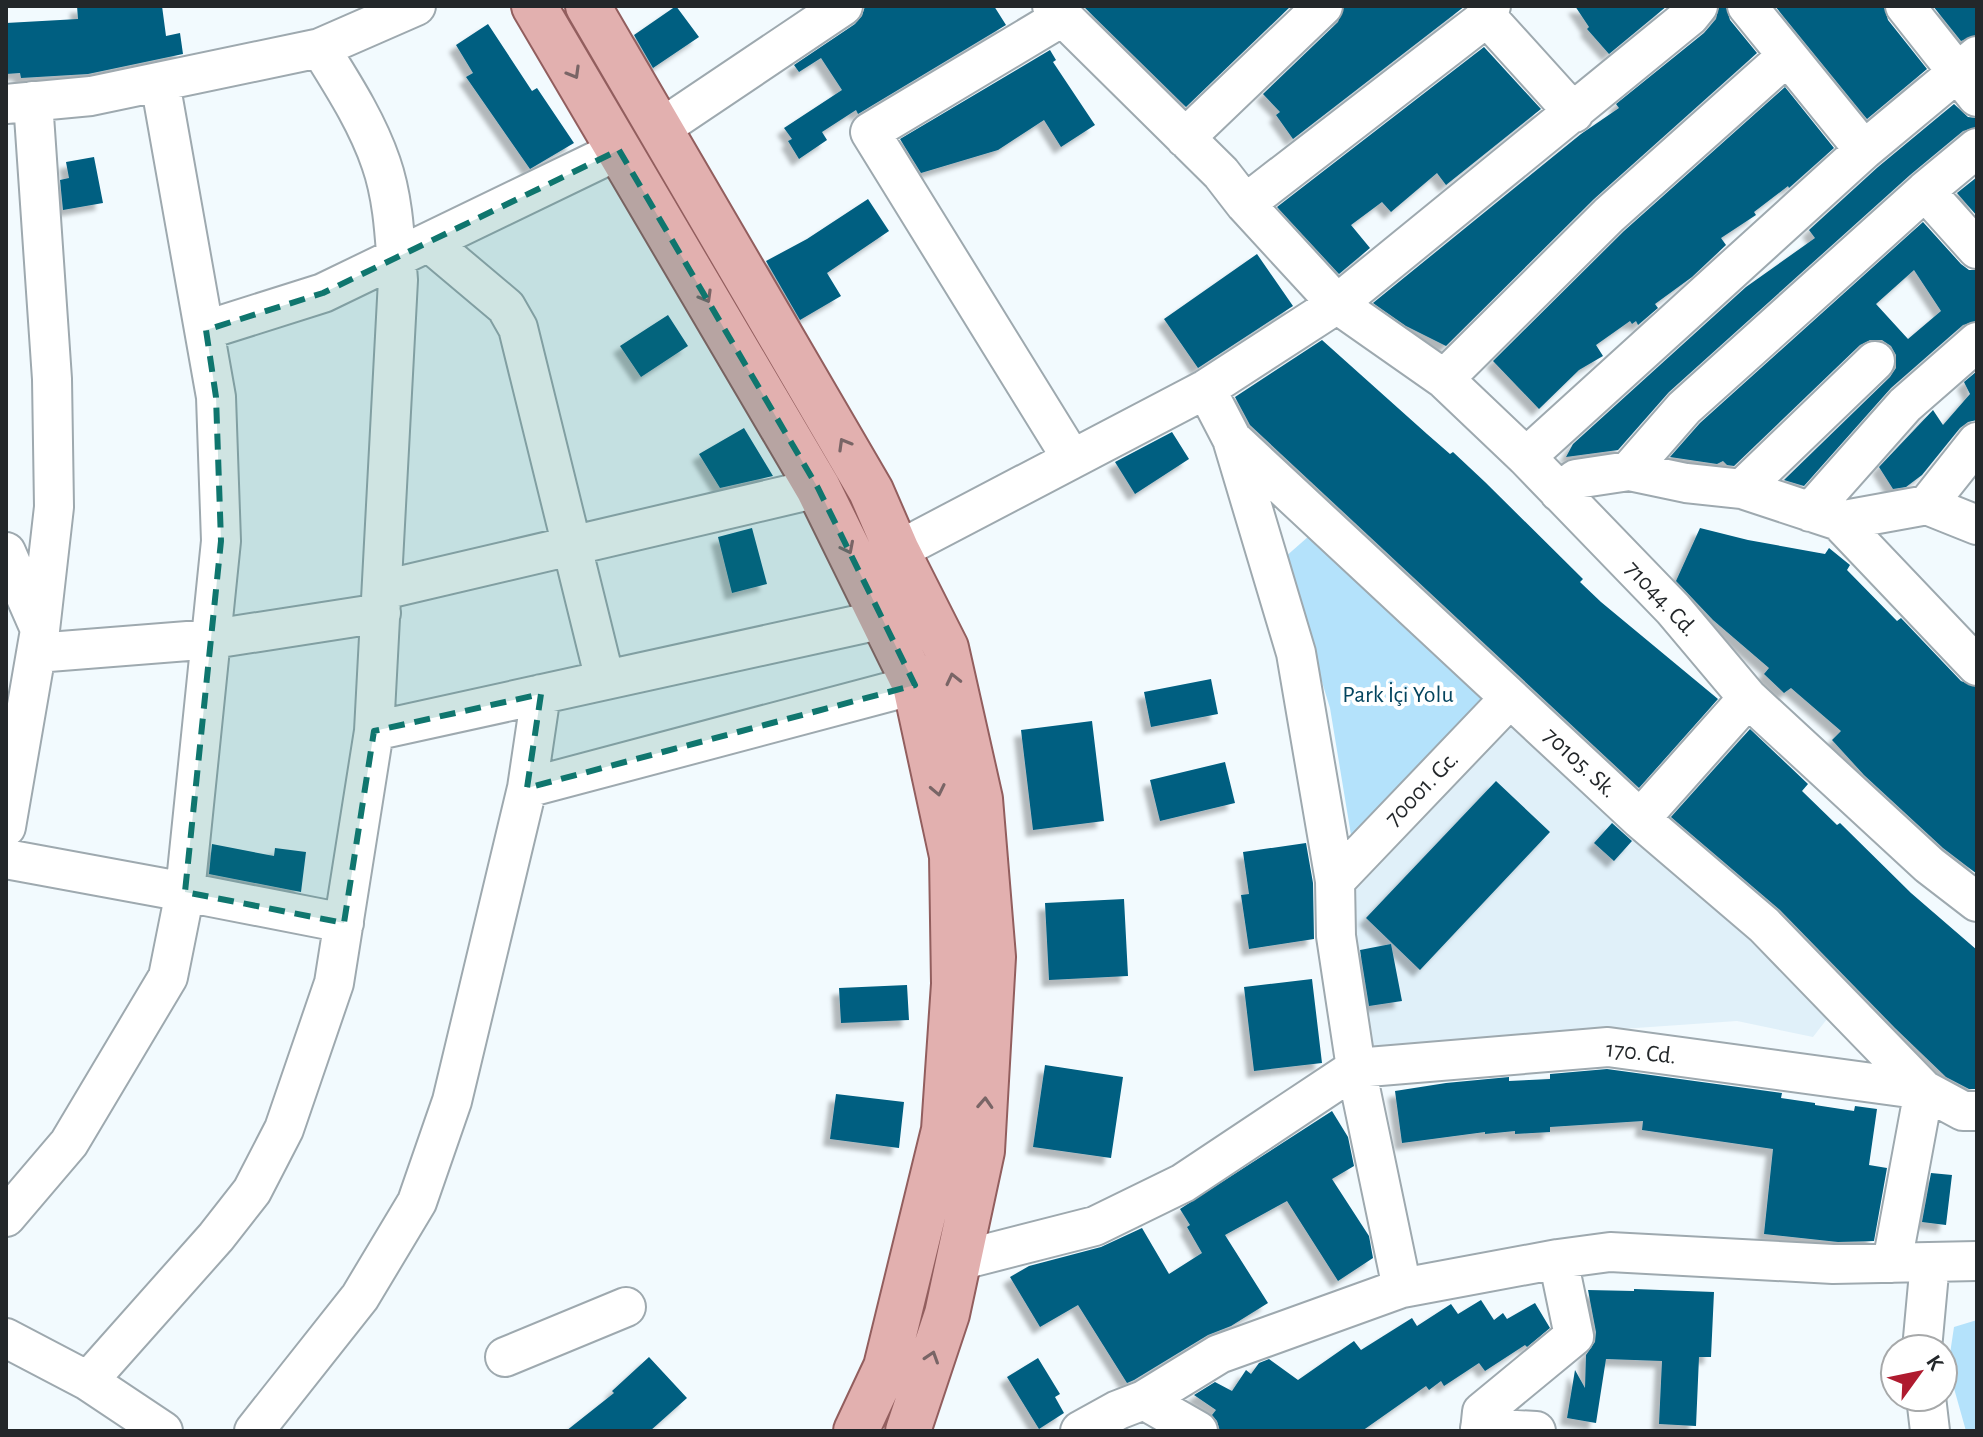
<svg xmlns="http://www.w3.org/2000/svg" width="1983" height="1437" font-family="'Alegreya Sans',sans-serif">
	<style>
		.built { fill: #e0f0f9 }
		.green { fill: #b4e2fb }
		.building { fill: #045f81; fill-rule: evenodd; filter: url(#shadow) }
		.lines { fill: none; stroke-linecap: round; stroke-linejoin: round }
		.minor-casing { stroke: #9ea9af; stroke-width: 42 }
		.major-casing { stroke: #925e5e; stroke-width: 48 }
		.minor { stroke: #fff; stroke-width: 38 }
		.major { stroke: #e2b0af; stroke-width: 44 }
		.oneway { stroke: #796566 }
		.marked { fill: #0f766e; fill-opacity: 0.2; stroke: #0f766e; stroke-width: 6; stroke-dasharray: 16 10; stroke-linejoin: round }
		.labels { text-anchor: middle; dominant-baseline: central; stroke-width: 8; stroke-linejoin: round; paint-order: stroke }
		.street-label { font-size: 24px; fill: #23272a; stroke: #fff }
		.park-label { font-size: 24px; fill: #03445e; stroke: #fff }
	</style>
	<defs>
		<filter id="shadow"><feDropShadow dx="-7" dy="7" stdDeviation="2" flood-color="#0004"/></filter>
	</defs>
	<rect width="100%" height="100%" fill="#f2fafe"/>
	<!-- built -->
	<path class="built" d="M 1518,714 L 1834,1010 L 1813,1037 L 1737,1021 L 1364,1047 L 1343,897 Z"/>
	<!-- green -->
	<path class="green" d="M 1317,529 L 1498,691 L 1353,847 L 1330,708 L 1284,558 Z
		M 1977,1320 L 1977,1431 L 1966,1431 L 1948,1367 L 1954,1327 Z"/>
	<!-- building -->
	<path class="building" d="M 77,6 L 162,6 L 166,36 L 180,33 L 183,54 L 88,74 L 21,78 L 20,73 L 6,74 L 6,23 L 78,19 Z
		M 676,6 L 699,37 L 653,68 L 634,35 Z
		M 865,6 L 994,6 L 1006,25 L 858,114 L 856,110 L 822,132 L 827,140 L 799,159 L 788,141 L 792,139 L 784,128 L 842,90 L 821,58 L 799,72 L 794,65 L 855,24 L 862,16 Z
		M 1083,6 L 1291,6 L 1186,107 Z
		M 1344,6 L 1465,6 L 1293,139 L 1276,115 L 1280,112 L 1263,94 L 1338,22 Z
		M 1575,6 L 1667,6 L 1609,54 L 1587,29 L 1589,27 Z
		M 1719,6 L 1726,6 L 1730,20 L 1757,53 L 1594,199 L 1446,346 L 1406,326 L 1373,303 L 1581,134 L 1619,108 L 1616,104 L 1704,33 L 1716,19 Z
		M 1775,6 L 1884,6 L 1888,20 L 1927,69 L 1867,119 Z
		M 1933,6 L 1977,6 L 1977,35 L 1961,41 Z
		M 488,24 L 532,91 L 537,88 L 574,143 L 530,169 L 466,77 L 473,73 L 456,45 Z
		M 1484,47 L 1541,109 L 1446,185 L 1437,173 L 1391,212 L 1382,202 L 1351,225 L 1370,248 L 1339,274 L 1277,207 Z
		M 1050,50 L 1056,60 L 1053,62 L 1095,125 L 1061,147 L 1044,120 L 998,150 L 921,173 L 900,139 Z
		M 1785,87 L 1834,148 L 1789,188 L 1788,186 L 1754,212 L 1756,215 L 1721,238 L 1726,245 L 1692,277 L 1655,304 L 1658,308 L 1638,325 L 1636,321 L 1632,324 L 1630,321 L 1596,345 L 1603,356 L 1579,370 L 1539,409 L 1493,361 L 1624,231 Z
		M 1954,104 L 1968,117 L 1977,118 L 1977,127 L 1963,131 L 1910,175 L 1669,392 L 1618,450 L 1566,457 L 1573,444 L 1746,287 L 1815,238 L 1809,230 L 1878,167 Z
		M 94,157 L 103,203 L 63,210 L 60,180 L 69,178 L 66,162 Z
		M 1977,177 L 1977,216 L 1957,193 Z
		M 868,199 L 889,231 L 827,273 L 841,296 L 800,320 L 766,261 L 807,239 Z
		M 1923,222 L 1961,264 L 1969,270 L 1977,270 L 1977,321 L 1963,325 L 1891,388 L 1804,486 L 1784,480 L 1890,377 L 1896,368 L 1896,355 L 1891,346 L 1882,340 L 1870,340 L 1860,345 L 1734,466 L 1727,465 L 1723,461 L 1717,464 L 1670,457 L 1700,423 ZM 1914,270 L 1941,311 L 1908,339 L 1876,304 Z
		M 1257,254 L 1293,306 L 1198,368 L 1164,319 Z
		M 668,315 L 688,346 L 641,377 L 620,346 Z
		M 1322,340 L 1427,434 L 1450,454 L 1453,452 L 1485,482 L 1583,579 L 1580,582 L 1601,602 L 1718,699 L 1639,788 L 1250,425 L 1235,397 Z
		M 1977,371 L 1977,420 L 1968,422 L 1960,428 L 1922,475 L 1906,487 L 1893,489 L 1879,467 L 1933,410 L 1943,425 L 1970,394 L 1964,382 Z
		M 744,428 L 773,476 L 720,488 L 699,454 Z
		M 1172,432 L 1189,459 L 1135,494 L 1115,462 Z
		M 752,528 L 767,584 L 732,593 L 718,537 Z
		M 1700,528 L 1748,540 L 1825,554 L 1829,548 L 1850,565 L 1847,570 L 1897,621 L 1901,618 L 1961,681 L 1977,687 L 1977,874 L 1943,848 L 1864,775 L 1832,740 L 1841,731 L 1791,688 L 1784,693 L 1764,674 L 1769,668 L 1713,620 L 1676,581 Z
		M 1211,679 L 1218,714 L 1151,727 L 1144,692 Z
		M 1092,721 L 1104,821 L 1033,830 L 1021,730 Z
		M 1750,729 L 1808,784 L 1802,791 L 1837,825 L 1840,823 L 1911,893 L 1977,950 L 1977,1089 L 1969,1089 L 1946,1077 L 1895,1028 L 1780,910 L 1671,817 Z
		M 1225,762 L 1235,803 L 1160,821 L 1150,780 Z
		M 1496,781 L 1550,832 L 1420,970 L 1366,918 Z
		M 1612,823 L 1632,841 L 1614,861 L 1594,843 Z
		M 1306,843 L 1313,883 L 1314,939 L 1249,949 L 1241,895 L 1249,894 L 1243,852 Z
		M 212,844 L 274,856 L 275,848 L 306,852 L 301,892 L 209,874 Z
		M 1124,899 L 1128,976 L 1049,980 L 1045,903 Z
		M 1391,944 L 1402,1001 L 1369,1006 L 1360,950 Z
		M 1312,979 L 1322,1063 L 1254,1071 L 1244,987 Z
		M 907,985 L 909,1020 L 841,1023 L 839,988 Z
		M 1045,1065 L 1123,1077 L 1111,1158 L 1033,1147 Z
		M 1607,1069 L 1782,1093 L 1781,1098 L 1815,1103 L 1815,1105 L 1854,1111 L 1855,1106 L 1877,1109 L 1869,1165 L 1887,1168 L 1874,1241 L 1838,1242 L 1764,1234 L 1773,1149 L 1642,1130 L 1643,1121 L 1550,1127 L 1550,1132 L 1515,1134 L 1515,1131 L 1485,1134 L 1485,1132 L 1402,1143 L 1395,1091 L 1446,1083 L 1509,1077 L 1509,1081 L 1550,1079 L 1550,1074 Z
		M 836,1094 L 904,1102 L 899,1148 L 830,1139 Z
		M 1332,1111 L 1348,1137 L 1354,1166 L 1332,1179 L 1369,1236 L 1373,1258 L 1338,1281 L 1287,1201 L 1225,1235 L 1268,1303 L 1231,1326 L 1208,1335 L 1134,1380 L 1127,1383 L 1078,1305 L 1040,1327 L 1010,1277 L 1029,1266 L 1101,1247 L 1142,1228 L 1169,1274 L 1202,1253 L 1187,1227 L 1190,1225 L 1180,1209 Z
		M 1931,1173 L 1952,1175 L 1946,1225 L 1922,1222 Z
		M 1634,1289 L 1714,1292 L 1711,1357 L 1699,1357 L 1696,1426 L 1659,1424 L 1662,1361 L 1606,1359 L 1596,1423 L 1567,1418 L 1575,1370 L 1585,1388 L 1586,1355 L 1595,1342 L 1596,1332 L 1588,1290 L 1634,1291 Z
		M 1481,1300 L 1494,1320 L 1503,1313 L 1507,1319 L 1535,1303 L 1550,1328 L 1527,1347 L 1525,1345 L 1485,1371 L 1479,1363 L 1444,1386 L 1441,1381 L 1429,1390 L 1426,1386 L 1362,1431 L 1220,1431 L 1217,1421 L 1212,1415 L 1216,1410 L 1194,1395 L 1215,1382 L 1232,1391 L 1246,1370 L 1251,1374 L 1259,1363 L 1269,1359 L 1298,1380 L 1354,1341 L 1361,1350 L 1412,1318 L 1417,1326 L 1451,1304 L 1458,1314 Z
		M 649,1357 L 687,1398 L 650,1431 L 566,1431 L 614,1393 L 612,1391 Z
		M 1038,1358 L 1060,1394 L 1055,1397 L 1064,1413 L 1039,1429 L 1007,1377 Z"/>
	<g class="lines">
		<!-- minor casing -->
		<g class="minor-casing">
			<path id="minor" d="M 1052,6 L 1221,173 L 1245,204 L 1337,304 L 1444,379 L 1526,457 L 1673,609 L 1748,698 L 1929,865 L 1977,902
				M 1491,6 L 1487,17 L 1574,113
				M 1747,6 L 1864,150
				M 1905,6 L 1977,97
				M 1062,17 L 870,132 L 1072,459
				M 320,48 C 343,85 367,122 381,163 C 394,200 395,242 398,280 L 374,731
				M 6,104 L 91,96 L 320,48 L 416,6
				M 660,129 L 843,6
				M 1185,138 L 1323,6
				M 1925,191 L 1977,249
				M 1245,204 L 1487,17
				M 430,243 L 506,307 L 518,328 L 605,680
				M 206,330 L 323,293 L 619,150
				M 1444,379 L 1609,215 L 1787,56
				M 1206,389 L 1232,439 L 1296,653 L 1335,881 L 1336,936 L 1356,1068 L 1402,1288
				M 1232,439 L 1640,819 L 1764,925 L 1924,1090 L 1963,1111 L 1977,1111
				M 1526,457 L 1864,150 L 1977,56
				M 1629,471 L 1684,408 L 1925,191 L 1977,148
				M 1742,489 L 1875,361
				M 1559,492 L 1576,479 L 1629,471 L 1686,483 L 1742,489 L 1839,521 L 1927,505 L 1977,525
				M 1927,505 L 1977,442
				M 1810,512 L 1905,405 L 1977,342
				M 1839,521 L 1977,666
				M 897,551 L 1206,389 L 1337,304 L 1690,16 L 1698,6
				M 6,552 L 39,627
				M 383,590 L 818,488
				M 36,653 L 213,639 L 381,613
				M 527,788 L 915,685
				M 1640,819 L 1748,698
				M 6,827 L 40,630 L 54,507 L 52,379 L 33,101
				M 6,859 L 185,892 L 221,541 L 216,397 L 160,82
				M 1335,881 L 1510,698
				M 6,1217 L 69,1143 L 168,977 L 185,892 L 344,923
				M 958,1261 L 1095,1226 L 1183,1183 L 1356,1068 L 1608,1047 L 1924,1090
				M 1892,1263 L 1924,1090
				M 6,1338 L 88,1381
				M 1922,1349 L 1930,1262
				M 505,1357 L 626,1307
				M 1926,1397 L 1930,1431
				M 1144,1400 L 1198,1431
				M 1480,1428 L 1536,1431
				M 163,1431 L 88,1381 L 216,1237 L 252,1191 L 284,1129 L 334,983 L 374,731 L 884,619
				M 254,1431 L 360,1297 L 417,1202 L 452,1101 L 527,788 L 541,694
				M 1080,1431 L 1118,1410 L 1144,1400 L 1219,1354 L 1402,1288 L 1558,1259 L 1610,1252 L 1833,1264 L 1977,1261
				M 1480,1431 L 1482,1412 L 1574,1336 L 1558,1259"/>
		</g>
		<!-- major casing -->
		<g class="major-casing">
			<path id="major" d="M 534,6 L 818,488 L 915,685 L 952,856 L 954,984 L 944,1130 L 886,1367 L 856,1431
				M 588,6 L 871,491 L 897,551 L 946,648 L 980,799 L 993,957 L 982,1151 L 947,1314 L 908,1431"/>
		</g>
		<!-- minor -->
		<use href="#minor" class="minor"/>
		<!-- major -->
		<use href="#major" class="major"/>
	</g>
	<!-- one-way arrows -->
	<defs><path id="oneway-chevron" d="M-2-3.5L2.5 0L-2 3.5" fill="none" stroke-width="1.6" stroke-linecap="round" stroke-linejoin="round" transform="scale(2)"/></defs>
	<g class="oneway">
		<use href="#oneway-chevron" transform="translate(574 73) rotate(60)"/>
		<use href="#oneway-chevron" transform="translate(706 297) rotate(60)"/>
		<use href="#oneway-chevron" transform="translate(844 444) rotate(-120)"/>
		<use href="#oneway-chevron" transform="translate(848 548) rotate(63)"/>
		<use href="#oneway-chevron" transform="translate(953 679) rotate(-103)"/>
		<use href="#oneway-chevron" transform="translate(938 790) rotate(78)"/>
		<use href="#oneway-chevron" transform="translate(985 1103) rotate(-87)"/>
		<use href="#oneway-chevron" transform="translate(932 1357) rotate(-72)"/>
	</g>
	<!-- marked area -->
	<path class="marked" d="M 619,150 L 818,488 L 915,685 L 527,788 L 541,694 L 374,731 L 344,923 L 185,892 L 221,541 L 216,397 L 206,330 L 323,293 Z"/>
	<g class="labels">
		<!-- street labels -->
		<g class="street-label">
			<text transform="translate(1661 599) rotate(47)">71044. Cd.</text>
			<text transform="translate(1580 763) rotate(43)">70105. Sk.</text>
			<text transform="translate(1422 789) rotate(-46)">70001. Gc.</text>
			<text transform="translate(1641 1053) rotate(6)">170. Cd.</text>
		</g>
		<!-- park labels -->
		<g class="park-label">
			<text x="1398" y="695">Park İçi Yolu</text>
		</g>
	</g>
	<!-- border -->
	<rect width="1983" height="1437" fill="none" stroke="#23272a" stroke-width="16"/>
	<!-- north arrow -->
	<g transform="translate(1919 1373) rotate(57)"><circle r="38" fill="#ffffff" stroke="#a7a9aa" stroke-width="2"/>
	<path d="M0-6L14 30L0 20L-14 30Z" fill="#af1b2f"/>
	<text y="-12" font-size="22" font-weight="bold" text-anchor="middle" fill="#23272a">K</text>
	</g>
</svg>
